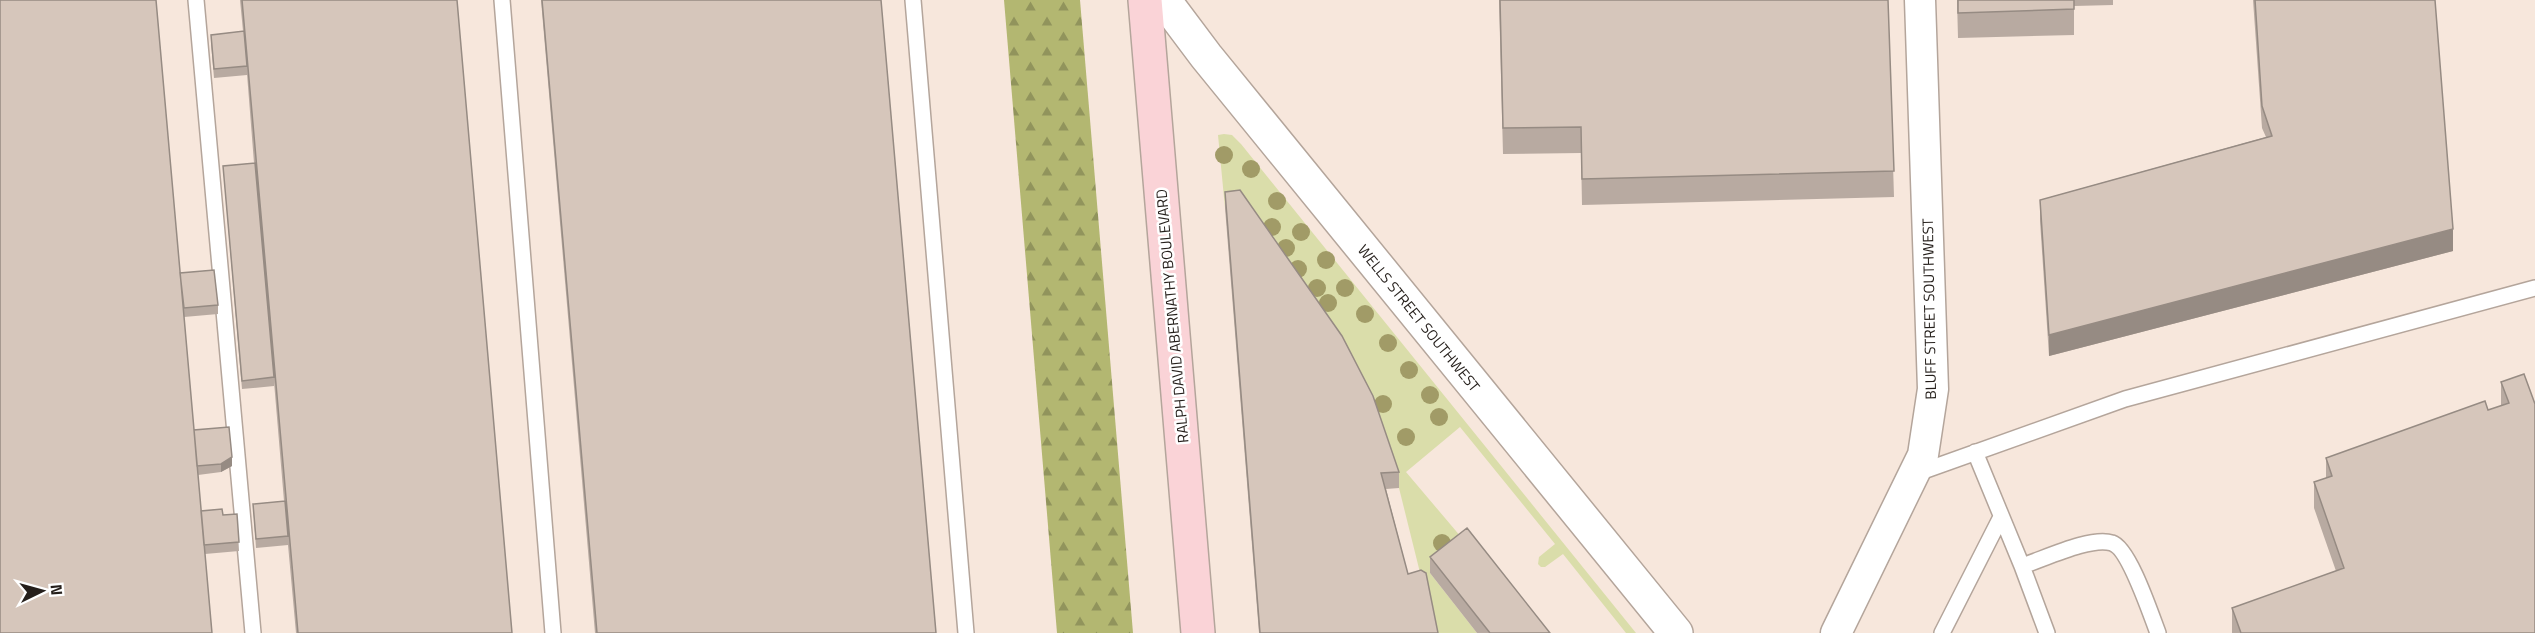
<svg xmlns="http://www.w3.org/2000/svg" width="2535" height="633" font-family="'Titillium Web',sans-serif">
	<style>
		.grass { fill: #daddaa }
		.forest { fill: url(#forest-firs) }
		.lines { fill: none; stroke-linecap: round; stroke-linejoin: round }
		.service-casing { stroke: #b4a59b; stroke-width: 18 }
		.minor-casing { stroke: #b4a59b; stroke-width: 33 }
		.tertiary-casing { stroke: #b4a59b; stroke-width: 36 }
		.secondary-casing { stroke: #b4a59b; stroke-width: 36 }
		.service { stroke: #fff; stroke-width: 15 }
		.minor { stroke: #fff; stroke-width: 30 }
		.tertiary { stroke: #fff; stroke-width: 33 }
		.secondary { stroke: #fad3d7; stroke-width: 33 }
		.tree { fill: #a19b67 }
		.wall { fill: #b8aaa1 }
		.shaded-wall { fill: #968b83 }
		.building { fill: #d6c6bb; stroke: #968b83; stroke-width: 1.5 }
		.labels { text-anchor: middle; dominant-baseline: central; stroke-width: 5; stroke-linejoin: round; paint-order: stroke }
		.street-label { font-size: 15px; fill: #251f1b; stroke: #fff }
	</style>
	<defs>
		<pattern id="forest-firs" width="22" height="20" patternUnits="userSpaceOnUse" patternTransform="scale(1.5)"><rect width="22" height="20" fill="#b3b771"/><path d="M5 1l3.5 6h-7zM16 11l3.5 6h-7z" fill="#91945c"/></pattern>
	</defs>
	<rect width="100%" height="100%" fill="#f7e7dc"/>
	<!-- grass -->
	<path class="grass" d="M 1224,134 L 1232,135 L 1241,144 L 1636,633 L 1626,633 L 1563,554 L 1545,567 L 1541,567 L 1538,564 L 1539,557 L 1555,544 L 1460,427 L 1406,472 L 1467,544 L 1430,573 L 1477,633 L 1435,633 L 1399,488 L 1373,412 L 1241,207 L 1225,208 L 1218,135 Z"/>
	<!-- forest -->
	<path class="forest" d="M 1004,0 L 1080,0 L 1133,633 L 1057,633 Z"/>
	<g class="lines">
		<!-- service casing -->
		<g class="service-casing">
			<path id="service" d="M 196,0 L 253,633
				M 502,0 L 553,633
				M 913,0 L 966,633
				M 1975,452 L 2022,566 L 2047,633
				M 1915,474 L 2125,399 L 2535,288
				M 2022,566 C 2044,559 2091,536 2112,543 C 2129,548 2151,615 2158,633
				M 1942,633 L 2001,517"/>
		</g>
		<!-- minor casing -->
		<g class="minor-casing">
			<path id="minor" d="M 1836,633 L 1923,455 L 1933,389 L 1920,0"/>
		</g>
		<!-- tertiary casing -->
		<g class="tertiary-casing">
			<path id="tertiary" d="M 1164,0 L 1206,56 L 1676,633"/>
		</g>
		<!-- secondary casing -->
		<g class="secondary-casing">
			<path id="secondary" d="M 1145,0 L 1198,633"/>
		</g>
		<!-- service -->
		<use href="#service" class="service"/>
		<!-- minor -->
		<use href="#minor" class="minor"/>
		<!-- tertiary -->
		<use href="#tertiary" class="tertiary"/>
		<!-- secondary -->
		<use href="#secondary" class="secondary"/>
	</g>
	<!-- trees -->
	<g class="tree">
		<circle cx="1224" cy="155" r="9"/>
		<circle cx="1251" cy="169" r="9"/>
		<circle cx="1277" cy="201" r="9"/>
		<circle cx="1272" cy="227" r="9"/>
		<circle cx="1301" cy="232" r="9"/>
		<circle cx="1286" cy="248" r="9"/>
		<circle cx="1326" cy="260" r="9"/>
		<circle cx="1298" cy="269" r="9"/>
		<circle cx="1317" cy="288" r="9"/>
		<circle cx="1345" cy="288" r="9"/>
		<circle cx="1328" cy="303" r="9"/>
		<circle cx="1365" cy="314" r="9"/>
		<circle cx="1388" cy="343" r="9"/>
		<circle cx="1409" cy="370" r="9"/>
		<circle cx="1430" cy="395" r="9"/>
		<circle cx="1383" cy="404" r="9"/>
		<circle cx="1439" cy="417" r="9"/>
		<circle cx="1406" cy="437" r="9"/>
		<circle cx="1442" cy="543" r="9"/>
	</g>
	<!-- wall -->
	<path class="wall" d="M 0,0 L 156,0 L 180,273 L 214,270 L 218,305 L 218,314 L 184,317 L 194,430 L 229,427 L 232,466 L 221,472 L 198,475 L 201,511 L 222,509 L 223,515 L 237,514 L 239,551 L 205,554 L 212,633 L 0,633 Z
		M 240,0 L 457,0 L 512,633 L 296,633 L 288,545 L 256,548 L 253,504 L 284,501 L 274,382 L 274,386 L 242,389 L 223,166 L 254,163 L 247,74 L 247,75 L 214,78 L 211,43 L 211,35 L 243,31 Z
		M 541,0 L 881,0 L 936,633 L 595,633 Z
		M 1499,0 L 1888,0 L 1894,197 L 1582,205 L 1581,153 L 1503,154 Z
		M 1957,0 L 2113,0 L 2113,5 L 2074,6 L 2074,35 L 1958,38 Z
		M 2253,0 L 2435,0 L 2453,251 L 2049,356 L 2040,221 L 2040,200 L 2266,137 L 2262,128 Z
		M 1225,192 L 1399,472 L 1399,488 L 1386,489 L 1408,574 L 1438,633 L 1259,633 L 1225,208 Z
		M 2524,374 L 2535,633 L 2232,633 L 2232,608 L 2336,571 L 2314,508 L 2314,482 L 2326,478 L 2326,458 L 2488,410 L 2501,406 L 2501,382 Z
		M 1430,557 L 1550,633 L 1477,633 L 1430,573 Z"/>
	<!-- shaded-wall -->
	<path class="shaded-wall" d="M 2453,229 L 2453,251 L 2049,356 L 2049,335 Z
		M 232,457 L 232,466 L 221,472 L 221,464 Z"/>
	<!-- building -->
	<path class="building" d="M 0,0 L 156,0 L 212,633 L 0,633 Z
		M 242,0 L 457,0 L 512,633 L 298,633 Z
		M 542,0 L 881,0 L 936,633 L 597,633 Z
		M 1500,0 L 1888,0 L 1894,171 L 1582,179 L 1581,127 L 1503,128 Z
		M 1958,0 L 2074,0 L 2074,9 L 1958,13 Z
		M 2255,0 L 2435,0 L 2453,229 L 2049,335 L 2040,200 L 2272,136 L 2262,106 Z
		M 244,31 L 247,66 L 214,69 L 211,35 Z
		M 255,163 L 274,377 L 242,381 L 223,166 Z
		M 1240,190 L 1342,336 L 1373,396 L 1399,472 L 1381,473 L 1408,574 L 1421,570 L 1426,573 L 1438,633 L 1260,633 L 1225,192 Z
		M 214,270 L 218,305 L 184,308 L 180,273 Z
		M 2524,374 L 2535,404 L 2535,633 L 2241,633 L 2232,608 L 2344,568 L 2314,482 L 2332,476 L 2326,458 L 2485,401 L 2488,410 L 2509,403 L 2501,382 Z
		M 229,427 L 232,457 L 221,464 L 197,466 L 194,430 Z
		M 285,501 L 288,536 L 256,539 L 253,504 Z
		M 222,509 L 223,515 L 237,514 L 239,542 L 204,545 L 201,511 Z
		M 1467,528 L 1550,633 L 1490,633 L 1430,557 Z"/>
	<g class="labels">
		<!-- street labels -->
		<g class="street-label">
			<text transform="translate(1929 309) rotate(-91)">BLUFF STREET SOUTHWEST</text>
			<text transform="translate(1172 316) rotate(-95)">RALPH DAVID ABERNATHY BOULEVARD</text>
			<text transform="translate(1419 318) rotate(51)">WELLS STREET SOUTHWEST</text>
		</g>
	</g>
	<!-- north arrow -->
	<g transform="translate(42 591) rotate(85)" stroke="#ffffff" stroke-width="4.5" paint-order="stroke">
	<path d="M0-4.5L10 22L0 15L-10 22Z" fill="#251f1b"/>
	<text y="-9" font-size="16" font-weight="bold" text-anchor="middle" fill="#251f1b">N</text>
	</g>
</svg>
